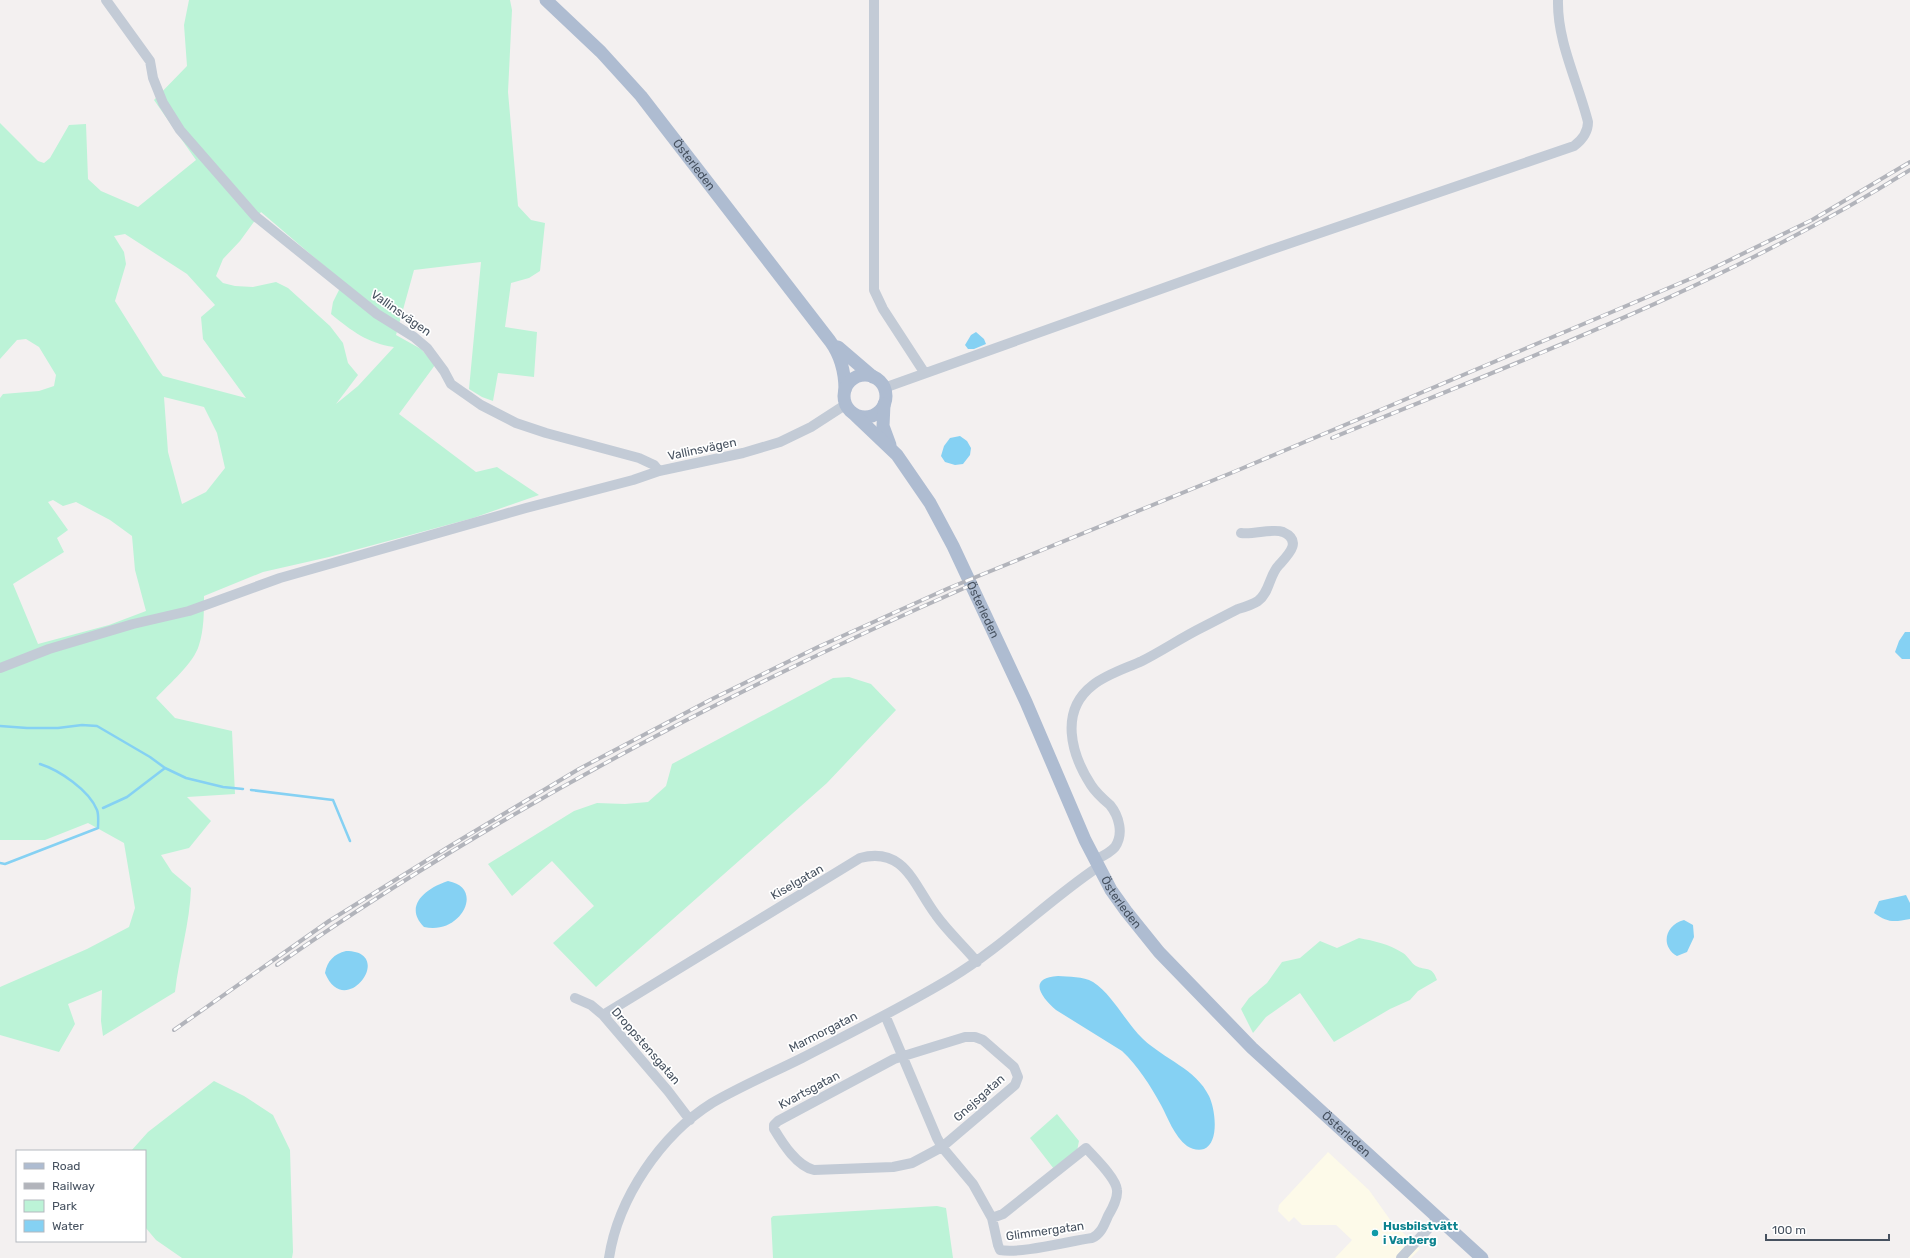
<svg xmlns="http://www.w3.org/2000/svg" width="1910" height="1258" font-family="Rubik,sans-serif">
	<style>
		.commercial { fill: #fdfae9 }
		.green { fill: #bcf3d7; fill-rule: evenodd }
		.water { fill: #85d1f3 }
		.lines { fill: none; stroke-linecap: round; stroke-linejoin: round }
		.stream { stroke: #85d1f3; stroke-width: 2.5 }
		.minor { stroke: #c3cbd6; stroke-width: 10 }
		.major { stroke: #aebcd1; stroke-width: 13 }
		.rail-casing { stroke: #b2b4bb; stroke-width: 4 }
		.rail { stroke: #fff; stroke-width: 2.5; stroke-dasharray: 8; stroke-linecap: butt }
		.culture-dot { fill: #0f9aa8; stroke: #fff; stroke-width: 1.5 }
		.labels { text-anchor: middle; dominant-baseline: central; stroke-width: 3.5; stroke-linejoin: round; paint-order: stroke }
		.street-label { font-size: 12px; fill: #46515f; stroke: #fff }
		.culture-label { font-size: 12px; font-weight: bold; fill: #0d838f; stroke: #fff; text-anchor: start }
	</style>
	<rect width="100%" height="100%" fill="#f3f0f0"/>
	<!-- commercial -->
	<path class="commercial" d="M 1328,1152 L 1369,1190 L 1391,1221 L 1420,1249 L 1411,1258 L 1335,1258 L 1352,1240 L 1336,1225 L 1302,1225 L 1294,1217 L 1289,1222 L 1278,1211 L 1279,1205 Z"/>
	<!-- green -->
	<path class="green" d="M 189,0 L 510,0 L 512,10 L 508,92 L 518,206 L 531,220 L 545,223 L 540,271 L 529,278 L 511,283 L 505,327 L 537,332 L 534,377 L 498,373 L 493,401 L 482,397 L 469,389 L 481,262 L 414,270 L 396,335 L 421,349 L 435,365 L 399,414 L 476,472 L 497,467 L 539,495 L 473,518 L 329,557 L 263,572 L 204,596 C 204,612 204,630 199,645 C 194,663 169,684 156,698 L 175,718 L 232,731 L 235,794 L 187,797 L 211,821 L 189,848 L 161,855 L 172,872 L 191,888 C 190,923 179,957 175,992 L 103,1036 L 101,1021 L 102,990 L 68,1004 L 75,1024 L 59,1052 L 0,1035 L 0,987 L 87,949 L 129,927 L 135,908 L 124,843 L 88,823 L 45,840 L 0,840 L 0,398 L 3,394 L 39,391 L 54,386 L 56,375 L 39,347 L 26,339 L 17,340 L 0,359 L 0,123 L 38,161 L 44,163 L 50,158 L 69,125 L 86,124 L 88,179 L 101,191 L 138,207 L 196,160 L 154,100 L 187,66 L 184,25 ZM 261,212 L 343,282 L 333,302 L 331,314 C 352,331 367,343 394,347 L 358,386 L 336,404 L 358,375 L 348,363 L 343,343 L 330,326 L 288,288 L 276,282 L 253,287 L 235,286 L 223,283 L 216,276 L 223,259 L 240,241 ZM 125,234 L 187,274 L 215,305 L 201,317 L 203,339 L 246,398 L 163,376 L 157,368 L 115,301 L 126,264 L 124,252 L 114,236 ZM 164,397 L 204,407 L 217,433 L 225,468 L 206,492 L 182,504 L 168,452 ZM 53,500 L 63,506 L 76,502 L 110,520 L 132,536 L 135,570 L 146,611 L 109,625 L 38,644 L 13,584 L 64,552 L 57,538 L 68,530 L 48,502 Z
		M 849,677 L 871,684 L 896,710 L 827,783 L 596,987 L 553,943 L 594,906 L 552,861 L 512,896 L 488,864 L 574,811 L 597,803 L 625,804 L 648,802 L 666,786 L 672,764 L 833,678 Z
		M 1359,938 C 1374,941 1389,944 1403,953 C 1408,956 1411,963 1416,966 C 1425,971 1432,965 1437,980 L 1418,991 L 1410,1000 L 1390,1009 L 1334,1042 L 1300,993 L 1266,1017 L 1253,1033 L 1241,1009 L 1249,998 L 1267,983 L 1282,962 L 1300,958 L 1320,941 L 1337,948 Z
		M 214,1081 L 244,1096 L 273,1115 L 290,1150 L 293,1252 L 292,1258 L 182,1258 L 156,1240 L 145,1227 L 145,1151 L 131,1151 L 148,1132 Z
		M 1057,1114 L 1079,1141 L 1077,1151 L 1054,1169 L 1030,1138 Z
		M 937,1206 L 946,1208 L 953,1258 L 773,1258 L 771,1218 L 773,1216 Z"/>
	<!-- water -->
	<path class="water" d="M 976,332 L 984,339 L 986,344 L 974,349 L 968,349 L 965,345 L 971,335 Z
		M 960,436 L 967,441 L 971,448 L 970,455 L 963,464 L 955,465 L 945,462 L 941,456 L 944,446 L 950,438 Z
		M 1905,632 L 1910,632 L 1910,659 L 1902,659 L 1895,652 L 1899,641 Z
		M 448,881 C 486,888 460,936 424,927 C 403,906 426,888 448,881 Z
		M 1906,895 L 1910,903 L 1910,919 C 1894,922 1888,923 1874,913 L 1879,901 Z
		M 1684,920 L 1693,925 L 1694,937 L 1687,952 L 1677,956 C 1660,946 1665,925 1684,920 Z
		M 346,951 C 397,951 345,1022 325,973 C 327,961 334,954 346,951 Z
		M 1058,976 C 1069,977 1083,976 1093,982 C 1114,996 1125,1022 1143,1039 C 1164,1059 1196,1069 1209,1096 C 1215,1108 1220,1142 1204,1149 C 1198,1151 1192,1149 1187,1146 C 1174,1136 1168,1118 1161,1105 C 1150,1085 1138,1066 1122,1051 L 1056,1010 C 1041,997 1027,978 1058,976 Z"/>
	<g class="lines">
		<!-- stream -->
		<path class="stream" d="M 0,726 L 27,728 L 58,728 L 82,725 L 97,726 L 150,757 L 165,768 L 186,778 L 223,787 L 243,789
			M 251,790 L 333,800 L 350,841
			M 103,808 L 127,797 L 165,768
			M 0,863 L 5,864 L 98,828 C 98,823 99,815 97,810 C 89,790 59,770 40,764"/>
		<!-- minor -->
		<path class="minor" d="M 106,0 L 150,61 L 153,78 L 163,103 L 180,130 L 255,216 L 377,314 L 414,337 L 427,348 L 444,371 L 451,384 L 481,405 L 516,423 L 546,433 L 639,458 L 654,465 L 659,471
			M 874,0 L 874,290 L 883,309 L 924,372
			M 884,388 L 1270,250 L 1574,146 C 1582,140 1588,133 1588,122 C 1578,82 1557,42 1558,0
			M 0,668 L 49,649 L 133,624 L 189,611 L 280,578 L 526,508 L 633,480 L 659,471 L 743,453 L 780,442 L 811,427 L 845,405
			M 1095,860 C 1101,857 1110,853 1115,847 C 1124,834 1119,816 1110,805 C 1103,799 1096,793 1091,785 C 1071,754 1059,711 1093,685 C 1107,674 1127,668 1142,661 C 1162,651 1181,638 1201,628 C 1213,622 1226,615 1238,609 C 1245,607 1252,605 1258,601 C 1270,592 1269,575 1279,565 C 1288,555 1303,541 1283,532 C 1273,528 1253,535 1241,533
			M 575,998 L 591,1005 L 603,1015 L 668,1091 L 690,1120
			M 603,1015 L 860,858 C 905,846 914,886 936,915 C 948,932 964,946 977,962
			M 885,1015 L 937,1138 L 942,1147 L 973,1184 L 992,1218 L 1003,1214 L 1086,1148 C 1095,1158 1116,1178 1117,1190 C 1118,1199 1112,1209 1108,1216 C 1104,1225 1101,1234 1092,1238 C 1069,1241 1021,1254 1000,1250 L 998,1245 L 992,1218
			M 965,1037 L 975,1037 L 983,1040 L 1014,1067 L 1018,1077 L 1015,1085 L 942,1147 L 912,1163 L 893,1167 L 814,1170 C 797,1166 783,1144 774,1129 L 774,1125 L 778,1121 L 894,1059 Z
			M 609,1258 C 618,1198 661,1135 712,1103 C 741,1086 772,1073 802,1058 C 852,1032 903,1007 951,978 C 1004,946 1047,901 1098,867
			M 1401,1258 L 1438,1218"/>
		<!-- major -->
		<g class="major">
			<path id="s1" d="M 546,0 L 601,52 L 641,96 L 830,341 C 841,356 845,371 845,390"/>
			<path d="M 838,347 L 873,377"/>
			<circle cx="865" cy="396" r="21"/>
			<path d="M 884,404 L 883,426 L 890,445"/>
			<path id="s2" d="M 856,416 L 897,455 L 930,503 L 953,546 L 1026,702 L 1085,840 L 1111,890 L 1126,911 L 1159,952 L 1252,1048 L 1482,1258"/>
		</g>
		<!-- rail casing -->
		<g class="rail-casing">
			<path id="rail" d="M 1332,438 C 1528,358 1729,283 1910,170
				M 277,965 C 492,815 729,691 969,586
				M 174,1030 L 329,921 L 450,846 L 579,769 L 710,700 L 818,647 L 949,588 L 1236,471 L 1697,276 L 1812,220 L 1910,162"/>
		</g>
		<!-- rail -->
		<use href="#rail" class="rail"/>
	</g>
	<!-- markers -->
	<circle class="culture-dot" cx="1375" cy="1233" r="4"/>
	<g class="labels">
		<!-- street labels -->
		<g class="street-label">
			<text stroke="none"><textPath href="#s1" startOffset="222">Österleden</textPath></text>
			<text transform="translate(401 313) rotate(35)">Vallinsvägen</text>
			<text transform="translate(702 449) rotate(-12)">Vallinsvägen</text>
			<text stroke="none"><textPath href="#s2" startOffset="234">Österleden</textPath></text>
			<text transform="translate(797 882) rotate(-30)">Kiselgatan</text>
			<text stroke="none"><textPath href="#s2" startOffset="558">Österleden</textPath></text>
			<text transform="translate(823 1032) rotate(-27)">Marmorgatan</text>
			<text transform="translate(646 1046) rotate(49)">Droppstensgatan</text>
			<text transform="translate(809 1090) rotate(-28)">Kvartsgatan</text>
			<text transform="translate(979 1098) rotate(-42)">Gnejsgatan</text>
			<text stroke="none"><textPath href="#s2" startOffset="882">Österleden</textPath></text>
			<text transform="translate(1045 1231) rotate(-8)">Glimmergatan</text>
		</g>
		<!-- culture labels -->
		<g class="culture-label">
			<text x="1383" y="1226">Husbilstvätt<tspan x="1383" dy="14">i Varberg</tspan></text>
		</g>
	</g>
	<!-- legend -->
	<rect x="16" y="1150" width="130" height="92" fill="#ffffff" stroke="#b5b9bf"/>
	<rect x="24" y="1163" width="20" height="6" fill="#aebcd1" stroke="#b5b9bf"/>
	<text x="52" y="1170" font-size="12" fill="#46515f">Road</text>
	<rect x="24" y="1183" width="20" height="6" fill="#b2b4bb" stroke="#b5b9bf"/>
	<text x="52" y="1190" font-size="12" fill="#46515f">Railway</text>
	<rect x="24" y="1200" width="20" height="12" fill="#bcf3d7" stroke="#b5b9bf"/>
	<text x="52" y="1210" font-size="12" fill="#46515f">Park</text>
	<rect x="24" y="1220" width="20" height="12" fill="#85d1f3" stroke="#b5b9bf"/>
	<text x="52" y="1230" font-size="12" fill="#46515f">Water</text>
	<!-- scale -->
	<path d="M1766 1234v6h123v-6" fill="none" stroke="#46515f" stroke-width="2"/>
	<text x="1772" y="1234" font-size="12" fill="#46515f" stroke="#ffffff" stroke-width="3" paint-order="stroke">100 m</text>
</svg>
